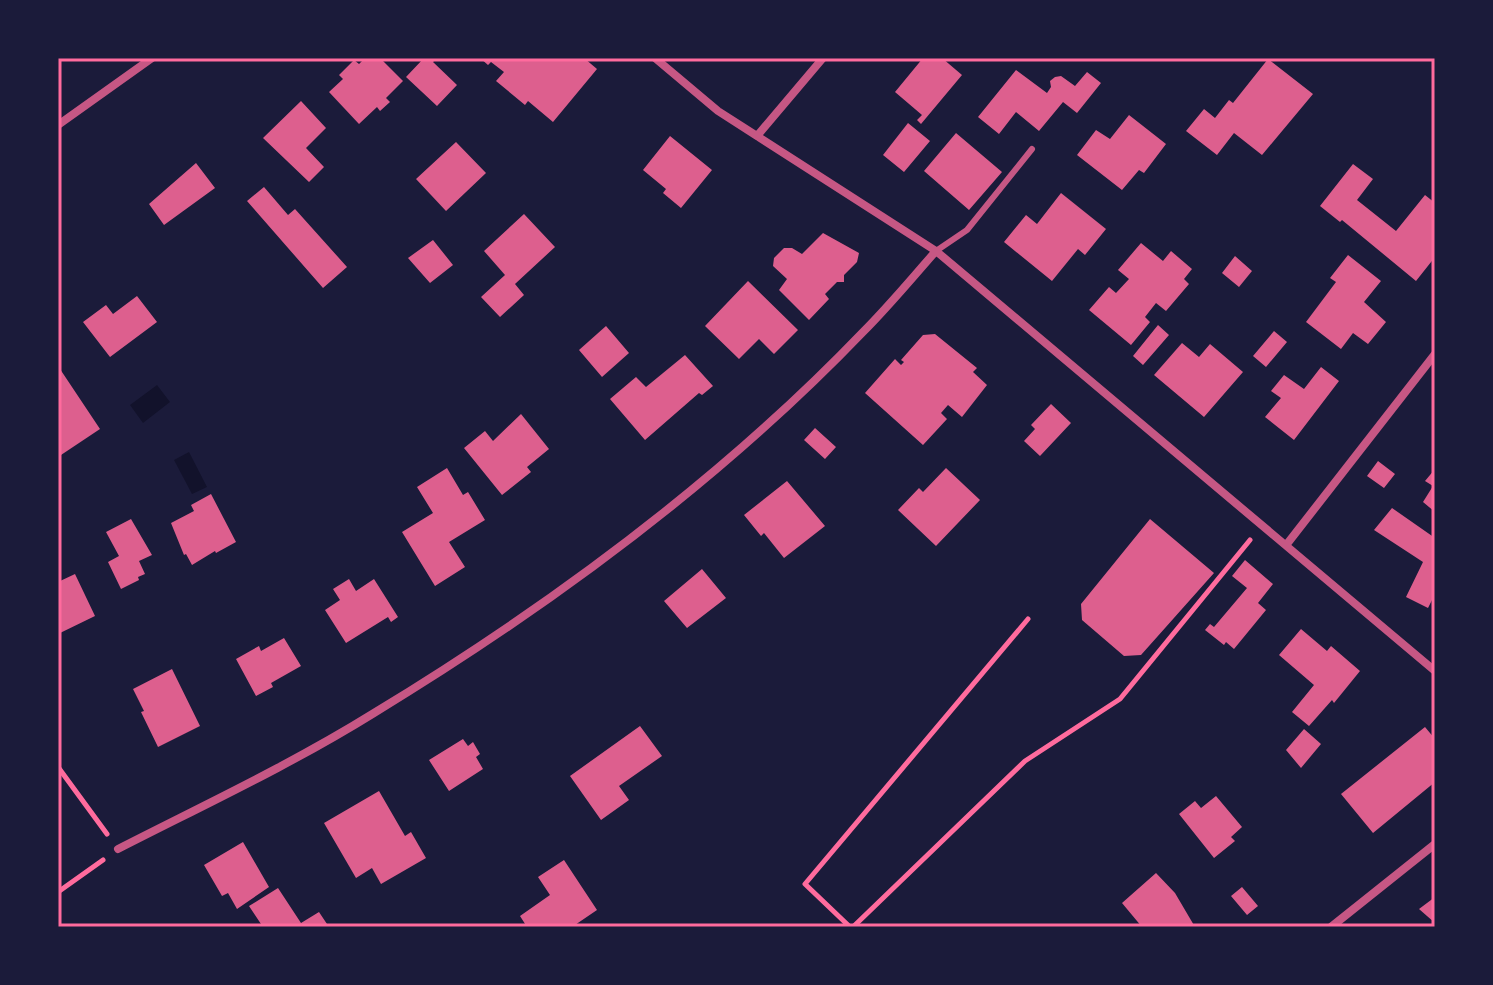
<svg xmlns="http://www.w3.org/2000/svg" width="1493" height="985" font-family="'Titillium Web',sans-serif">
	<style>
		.water { fill: #12122b }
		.building { fill: #dd5f8e }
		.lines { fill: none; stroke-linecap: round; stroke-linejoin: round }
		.path { stroke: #ff6b9d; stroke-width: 5 }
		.service { stroke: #c65784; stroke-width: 6 }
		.minor { stroke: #c65784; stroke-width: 8 }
		.neatline { fill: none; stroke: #ff6b9d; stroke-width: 3 }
	</style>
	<rect width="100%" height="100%" fill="#1b1b3a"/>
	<!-- water -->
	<path class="water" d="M 157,385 L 170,402 L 143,423 L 130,405 Z
		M 189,452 L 207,487 L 192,494 L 174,460 Z"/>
	<!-- building -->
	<path class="building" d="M 365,58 L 380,58 L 403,81 L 386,98 L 390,102 L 380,111 L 377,107 L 359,124 L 329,92 L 343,79 L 339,75 L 354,60 L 359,64 Z
		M 424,58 L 437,58 L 433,62 L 457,85 L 437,106 L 406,77 Z
		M 480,58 L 584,58 L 597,69 L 553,122 L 528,101 L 525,105 L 496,81 L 504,72 L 491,62 L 488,65 Z
		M 923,58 L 942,58 L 962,75 L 921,124 L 917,120 L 922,115 L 895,92 Z
		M 1268,59 L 1313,94 L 1262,155 L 1234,133 L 1217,155 L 1186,131 L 1204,109 L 1215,118 L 1229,100 L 1233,103 Z
		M 1016,70 L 1047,93 L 1051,87 L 1050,81 L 1055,77 L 1061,76 L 1075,86 L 1087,72 L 1101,83 L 1077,113 L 1063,102 L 1039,131 L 1016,112 L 999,134 L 978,117 Z
		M 301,101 L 326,128 L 306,148 L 324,167 L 309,182 L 263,138 Z
		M 1129,115 L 1166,144 L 1144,173 L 1139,170 L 1122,190 L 1077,155 L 1096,130 L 1110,139 Z
		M 908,123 L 930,141 L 904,172 L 883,155 Z
		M 956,133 L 1002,172 L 969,210 L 924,171 Z
		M 670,136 L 712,170 L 681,208 L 663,193 L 666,189 L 643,170 Z
		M 456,142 L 486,173 L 446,211 L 416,179 Z
		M 196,163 L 215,188 L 164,225 L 149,204 Z
		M 1353,164 L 1373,179 L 1357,200 L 1396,231 L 1425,195 L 1435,203 L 1435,257 L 1416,281 L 1342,220 L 1340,222 L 1320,206 Z
		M 264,187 L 288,215 L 295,209 L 347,267 L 323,288 L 247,201 Z
		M 1061,193 L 1106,229 L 1085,255 L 1078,249 L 1052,281 L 1004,242 L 1026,215 L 1037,224 Z
		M 524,214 L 555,247 L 515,284 L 524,295 L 500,317 L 481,297 L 505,275 L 484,251 Z
		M 823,233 L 859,253 L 857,262 L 844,275 L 844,282 L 837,282 L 825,294 L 829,299 L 809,320 L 779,290 L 787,279 L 773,266 L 774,258 L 784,248 L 792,248 L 802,254 Z
		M 433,240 L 453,265 L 430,283 L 408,258 Z
		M 1141,243 L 1163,261 L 1171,251 L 1192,269 L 1184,279 L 1189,284 L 1166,311 L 1156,303 L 1145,317 L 1150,322 L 1131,345 L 1089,310 L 1109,287 L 1116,293 L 1129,279 L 1118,270 Z
		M 1348,255 L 1381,281 L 1364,302 L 1386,322 L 1368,344 L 1353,333 L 1341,349 L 1306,322 L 1336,282 L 1330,278 Z
		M 1235,256 L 1252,271 L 1239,287 L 1222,273 Z
		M 748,281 L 798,330 L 774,354 L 759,339 L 739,359 L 705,326 Z
		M 137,296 L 157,322 L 110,357 L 83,322 L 106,305 L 113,314 Z
		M 1158,325 L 1169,335 L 1143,365 L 1133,356 Z
		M 606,326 L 629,353 L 602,377 L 579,350 Z
		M 1274,331 L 1287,342 L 1266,367 L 1253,356 Z
		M 935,334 L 977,368 L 973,372 L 987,385 L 962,417 L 948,405 L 941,413 L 947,419 L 923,445 L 865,393 L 895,359 L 901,365 L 904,362 L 901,360 L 923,335 Z
		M 1182,343 L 1199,357 L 1210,344 L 1243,372 L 1204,417 L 1154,375 Z
		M 685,355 L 713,386 L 702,395 L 699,393 L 645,440 L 610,399 L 636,377 L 646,387 Z
		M 58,366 L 100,429 L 58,457 Z
		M 1321,367 L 1339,381 L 1294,440 L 1265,417 L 1281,398 L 1271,391 L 1284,375 L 1304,389 Z
		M 1051,404 L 1071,423 L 1040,456 L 1024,441 L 1035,429 L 1031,425 Z
		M 521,414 L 549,449 L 527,467 L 531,472 L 502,495 L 464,448 L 485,431 L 493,441 Z
		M 815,428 L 836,447 L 825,459 L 804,440 Z
		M 1378,461 L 1395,474 L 1384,488 L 1367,476 Z
		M 447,468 L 463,495 L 468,492 L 485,520 L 449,542 L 465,567 L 435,586 L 402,532 L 433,513 L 417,487 Z
		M 946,468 L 980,500 L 936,546 L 898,510 L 919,488 L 923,492 Z
		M 1435,469 L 1435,512 L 1423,502 L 1433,486 L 1425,481 Z
		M 787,481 L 825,526 L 784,558 L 764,533 L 761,536 L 744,515 Z
		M 211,494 L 236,542 L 216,553 L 215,551 L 192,565 L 186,554 L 184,555 L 171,523 L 194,511 L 191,505 Z
		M 1392,508 L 1435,538 L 1435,594 L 1428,608 L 1406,597 L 1423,562 L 1374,530 Z
		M 131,519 L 152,555 L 139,561 L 145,574 L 138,577 L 139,580 L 121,589 L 108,562 L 119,556 L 106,532 Z
		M 1150,519 L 1214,573 L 1141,655 L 1124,656 L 1082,620 L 1081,604 Z
		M 1245,560 L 1273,584 L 1258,603 L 1266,610 L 1234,649 L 1226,642 L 1224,645 L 1205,630 L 1210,624 L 1214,627 L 1247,588 L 1232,576 Z
		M 702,569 L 726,598 L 687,628 L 664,601 Z
		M 75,574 L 95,616 L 58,634 L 58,582 Z
		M 349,579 L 356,591 L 374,579 L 398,617 L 391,622 L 388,617 L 346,643 L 325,610 L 340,600 L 333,589 Z
		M 1301,629 L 1327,651 L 1331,646 L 1360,671 L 1334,703 L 1332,700 L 1309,726 L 1292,712 L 1314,685 L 1279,655 Z
		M 284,638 L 301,666 L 271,683 L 273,687 L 256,696 L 236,659 L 259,646 L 261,651 Z
		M 172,669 L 200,726 L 158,747 L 141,712 L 144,711 L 133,689 Z
		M 640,726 L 662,756 L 619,786 L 629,800 L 601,820 L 570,776 Z
		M 1425,727 L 1435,739 L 1435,782 L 1373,833 L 1341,794 Z
		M 1304,729 L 1321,744 L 1301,768 L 1286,750 Z
		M 463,739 L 468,746 L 473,742 L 480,754 L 476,757 L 483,769 L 449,791 L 429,760 Z
		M 379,791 L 405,836 L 411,832 L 426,858 L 381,884 L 372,868 L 356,878 L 324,823 Z
		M 1216,796 L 1242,827 L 1231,837 L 1235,841 L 1214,858 L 1179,814 L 1195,801 L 1201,808 Z
		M 243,842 L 269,887 L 237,909 L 228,893 L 222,896 L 204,865 Z
		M 564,860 L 597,910 L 572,927 L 527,927 L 520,916 L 550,895 L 538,877 Z
		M 1156,873 L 1175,893 L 1195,927 L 1142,927 L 1122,903 Z
		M 1242,887 L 1258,906 L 1247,915 L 1231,896 Z
		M 278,888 L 301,923 L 319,912 L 329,927 L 263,927 L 249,906 Z
		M 1435,897 L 1435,923 L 1419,909 Z"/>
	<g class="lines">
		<!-- path -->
		<path class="path" d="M 58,767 L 107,834
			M 58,892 L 103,860
			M 850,927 L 805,884 L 1028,619
			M 853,927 L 1025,761 L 1120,699 L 1250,540"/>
		<!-- service -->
		<path class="service" d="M 936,251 L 967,230 L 1032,149"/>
		<!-- minor -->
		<path class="minor" d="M 655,58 L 718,111 L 936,251 L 1435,671
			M 58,125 L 152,58
			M 757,136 L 823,58
			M 1287,544 L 1435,354
			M 118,849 C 204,805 292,764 374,713 C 550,606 720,481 863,332 C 889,306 912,278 936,251
			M 1331,927 L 1435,844"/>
	</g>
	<!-- border -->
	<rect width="1493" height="985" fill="none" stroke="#1b1b3a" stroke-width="120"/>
	<rect x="60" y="60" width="1373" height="865" class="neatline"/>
</svg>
